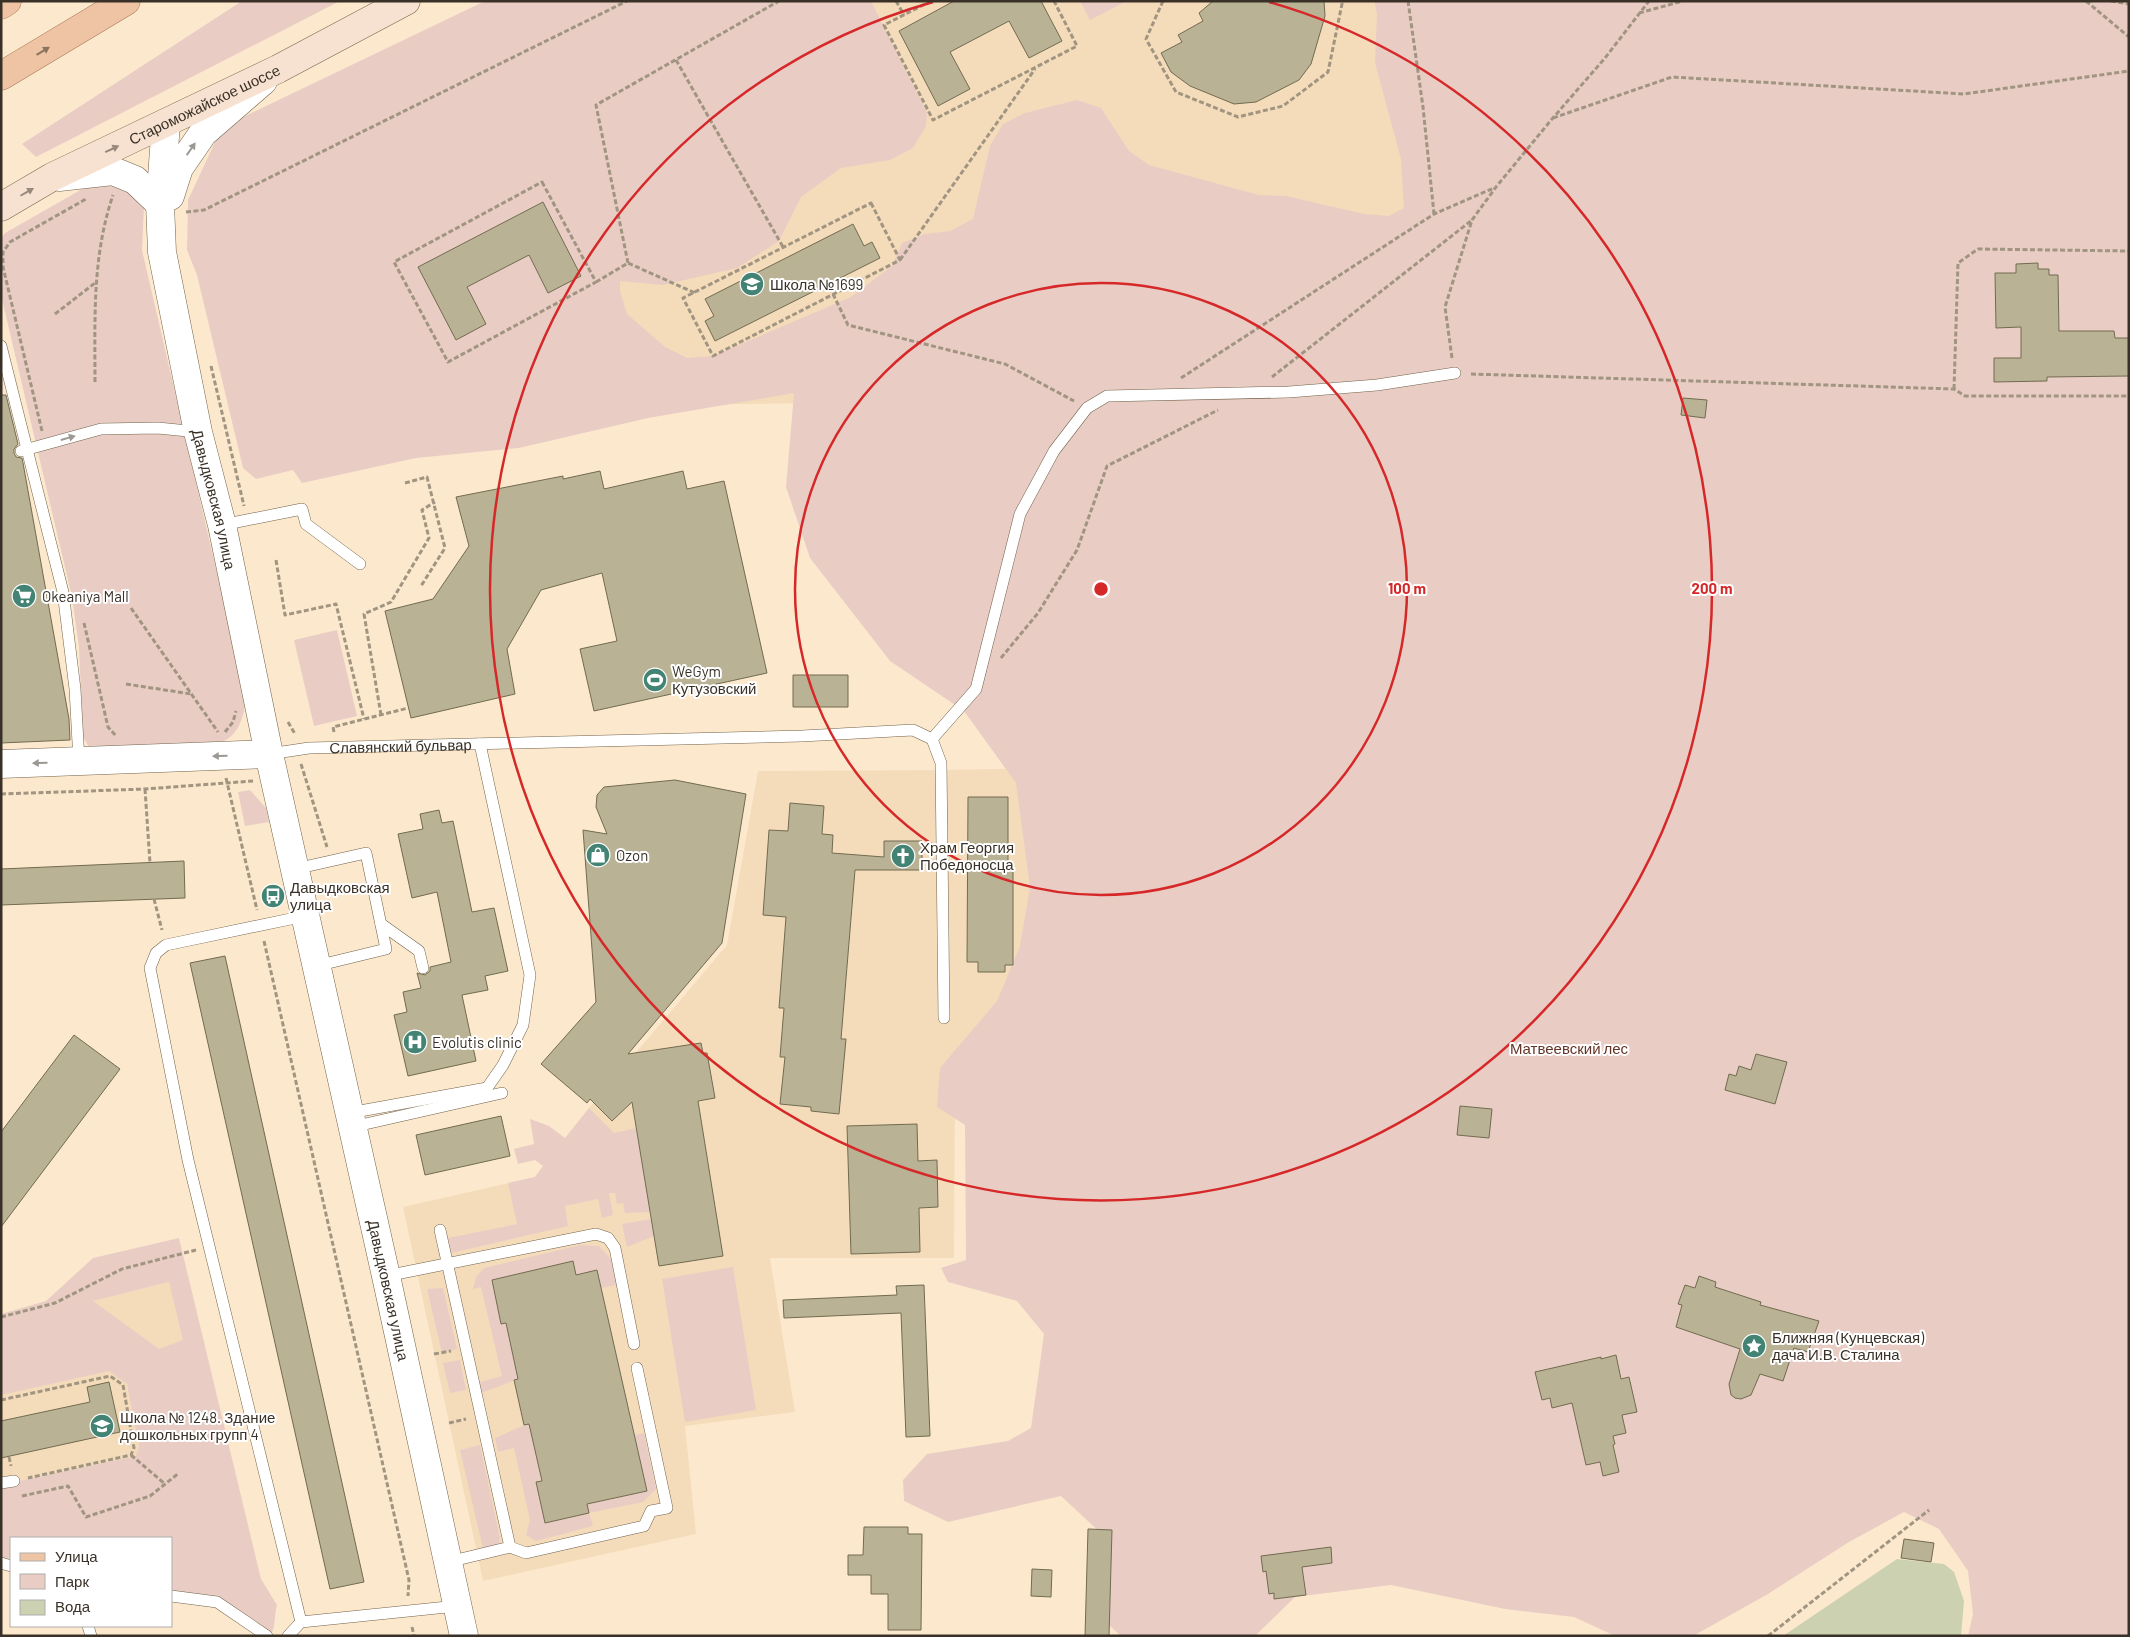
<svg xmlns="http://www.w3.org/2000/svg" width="2130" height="1637" font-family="Barlow,sans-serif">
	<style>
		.built { fill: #f4dcbb }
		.green { fill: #e9cdc5; fill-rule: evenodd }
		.water { fill: #cbd1b1 }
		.building { fill: #b9b294; stroke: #726b50 }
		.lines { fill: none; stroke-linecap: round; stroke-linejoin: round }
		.service-casing { stroke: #72624a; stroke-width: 12 }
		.tertiary-casing { stroke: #72624a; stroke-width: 29 }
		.secondary-casing { stroke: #72624a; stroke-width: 29 }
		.primary-casing { stroke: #a87751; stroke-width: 29 }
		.path { stroke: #a19480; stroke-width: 3; stroke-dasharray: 5 2.5; stroke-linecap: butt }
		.service { stroke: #fff; stroke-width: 11 }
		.tertiary { stroke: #fff; stroke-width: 28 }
		.secondary { stroke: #f7e1d1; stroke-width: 28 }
		.primary { stroke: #eec4a4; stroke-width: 28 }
		.oneway { fill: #8a735f }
		.oneway2 { fill: #98897c }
		.oneway3 { fill: #9c9893 }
		.ring { fill: none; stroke: #d62828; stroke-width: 2.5 }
		.labels { text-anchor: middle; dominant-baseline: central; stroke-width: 4; stroke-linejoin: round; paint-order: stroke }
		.street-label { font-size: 15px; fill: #393127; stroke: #fff }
		.poi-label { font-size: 15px; fill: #393127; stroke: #fff; text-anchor: start }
		.park-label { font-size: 15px; fill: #633326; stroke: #fff }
		.centre { fill: #d62828; stroke: #fff; stroke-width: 2.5 }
		.ring-label { font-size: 15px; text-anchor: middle; font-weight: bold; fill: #d62828; stroke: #fff; stroke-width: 4; stroke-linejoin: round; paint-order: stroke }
	</style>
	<rect width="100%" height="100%" fill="#fce9cd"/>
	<!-- built -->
	<path class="built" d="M 652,1 L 1395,1 L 1423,204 L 1142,372 L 817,403 L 437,408 Z
		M 1040,768 L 1038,988 L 955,1071 L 954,1258 L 770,1258 L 795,1412 L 685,1426 L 696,1534 L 483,1581 L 403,1207 L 535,1177 L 589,1108 L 727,945 L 758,771 L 940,770 Z
		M 170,1282 L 230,1536 L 1,1511 L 1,1322 Z"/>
	<!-- green -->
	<path class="green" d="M 242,1 L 340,1 L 36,157 L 22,144 Z
		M 485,1 L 871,1 L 927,113 L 926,126 L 913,148 L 890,160 L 841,168 L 801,197 L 779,241 L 737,268 L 663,285 L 620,281 L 620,291 L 627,314 L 665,347 L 687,358 L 713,356 L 851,297 L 892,266 L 902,243 L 925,234 L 950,231 L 973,219 L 990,146 L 1003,124 L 1025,113 L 1077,100 L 1101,108 L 1129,151 L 1149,165 L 1259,195 L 1286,196 L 1364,214 L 1389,216 L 1404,208 L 1401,159 L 1375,63 L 1377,13 L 1374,1 L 2129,1 L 2129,1636 L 1968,1636 L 1973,1614 L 1968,1571 L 1939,1529 L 1904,1512 L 1849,1542 L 1768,1594 L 1693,1636 L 1615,1636 L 1574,1617 L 1505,1609 L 1391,1585 L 1295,1597 L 1255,1636 L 1121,1636 L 1101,1618 L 1104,1536 L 1061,1496 L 948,1522 L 904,1501 L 903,1480 L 927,1454 L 1008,1441 L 1031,1428 L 1044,1334 L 1017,1301 L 948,1282 L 941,1268 L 966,1260 L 965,1125 L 937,1107 L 940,1068 L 997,1001 L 1020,946 L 1030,887 L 1016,783 L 964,711 L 890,661 L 810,558 L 786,487 L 794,393 L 648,418 L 519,448 L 416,458 L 302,483 L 293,470 L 256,479 L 243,468 L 197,275 L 187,250 L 188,200 L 222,127 Z
		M 1080,1 L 1127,1 L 1090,20 Z
		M 105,176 L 120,179 L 144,206 L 142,250 L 246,698 C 244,716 239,736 221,742 L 89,747 L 83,737 L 79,647 L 72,597 L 1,295 L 1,238 L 5,233 Z
		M 337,630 L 357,716 L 314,726 L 294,640 Z
		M 250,790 L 266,808 L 269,822 L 245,826 L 238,792 Z
		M 589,1108 L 614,1133 L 636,1128 L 650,1212 L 625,1213 L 623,1203 L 617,1204 L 615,1193 L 609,1193 L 613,1215 L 602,1218 L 598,1199 L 565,1206 L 568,1226 L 451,1253 L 448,1238 L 517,1224 L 508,1183 L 535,1177 L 543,1166 L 535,1160 L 518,1164 L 514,1149 L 534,1144 L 530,1119 L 549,1126 L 565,1138 Z
		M 651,1219 L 654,1236 L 627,1247 L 622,1224 Z
		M 179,1238 L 261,1579 L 277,1605 C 274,1616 276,1625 271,1635 L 220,1601 L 171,1593 L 171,1538 L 11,1538 L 11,1563 L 1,1561 L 1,1485 L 136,1456 L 139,1446 L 127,1384 L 109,1371 L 1,1395 L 1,1314 L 46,1301 L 93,1258 ZM 169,1282 L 183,1340 L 159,1349 L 93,1301 Z
		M 580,1245 L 599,1246 L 611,1259 L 617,1285 L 601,1288 L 597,1270 L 576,1275 L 573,1261 L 492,1280 L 501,1323 L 506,1323 L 518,1379 L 476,1395 L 474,1384 L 502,1376 L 481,1287 L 473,1289 L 476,1277 L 484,1268 Z
		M 733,1267 L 756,1410 L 685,1422 L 662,1279 Z
		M 443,1288 L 457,1349 L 442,1353 L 427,1289 Z
		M 460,1360 L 466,1390 L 450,1393 L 443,1363 Z
		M 529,1423 L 542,1481 L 536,1483 L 545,1523 L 589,1513 L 587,1501 L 597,1502 L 646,1491 L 634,1435 L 644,1433 L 656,1489 L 643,1502 L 589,1513 L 593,1526 L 536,1541 L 526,1535 L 530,1520 L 514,1448 L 498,1452 L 495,1438 Z
		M 480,1445 L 500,1538 L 497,1550 L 484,1553 L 460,1450 Z"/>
	<!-- water -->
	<path class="water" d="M 1897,1559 L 1944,1564 L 1954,1572 L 1964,1601 L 1961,1636 L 1783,1636 Z"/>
	<!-- building -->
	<path class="building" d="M 954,1 L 1041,1 L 1062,41 L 1029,58 L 1009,21 L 950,52 L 970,89 L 938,106 L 899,31 Z
		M 1213,1 L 1324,1 L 1325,16 L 1311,64 L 1299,80 L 1256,102 L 1234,104 L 1190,86 L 1171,72 L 1161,53 L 1182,42 L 1178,35 L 1203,21 L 1199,13 Z
		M 543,202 L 581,276 L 548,293 L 529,255 L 467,287 L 486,324 L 456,340 L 418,267 Z
		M 853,224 L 864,246 L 872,242 L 880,258 L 715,341 L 705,321 L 714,316 L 705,299 Z
		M 2038,263 L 2038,269 L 2049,269 L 2049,275 L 2058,275 L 2059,331 L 2114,331 L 2115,338 L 2129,338 L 2129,376 L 2047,377 L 2047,381 L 1994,382 L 1994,358 L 2021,358 L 2021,327 L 1996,328 L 1995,273 L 2016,273 L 2016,264 Z
		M 1,395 L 6,395 L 18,444 L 14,449 L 14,453 L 16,457 L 22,458 L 23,463 L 69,719 L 70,740 L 1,743 Z
		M 1683,398 L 1707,400 L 1705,418 L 1681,415 Z
		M 600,471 L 604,489 L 683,471 L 687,489 L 724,481 L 767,673 L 594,711 L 580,649 L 617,641 L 602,573 L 541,590 L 507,649 L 515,694 L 411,718 L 385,611 L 433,599 L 469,546 L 456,497 L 563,476 L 563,479 Z
		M 793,675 L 848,675 L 848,707 L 793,707 Z
		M 675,780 L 746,794 L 722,943 L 628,1054 L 701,1043 L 703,1053 L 707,1053 L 715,1098 L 698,1101 L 723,1256 L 659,1266 L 632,1102 L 612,1121 L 590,1099 L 587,1103 L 541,1064 L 596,1002 L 583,830 L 607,834 L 596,807 L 597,795 L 604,787 Z
		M 968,797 L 1008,797 L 1008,867 L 1013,868 L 1013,965 L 1005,965 L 1005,972 L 978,972 L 978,962 L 967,962 Z
		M 790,803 L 824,806 L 822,834 L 833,835 L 832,853 L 884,857 L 884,841 L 922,841 L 922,870 L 855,870 L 841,1039 L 846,1039 L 839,1114 L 811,1111 L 811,1107 L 780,1104 L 785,1057 L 780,1057 L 784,1008 L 779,1008 L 786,917 L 763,915 L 769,830 L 788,831 Z
		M 439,810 L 442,823 L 453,821 L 472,912 L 494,908 L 508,971 L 485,976 L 488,990 L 462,995 L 476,1061 L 408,1076 L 394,1015 L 407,1012 L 403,992 L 421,988 L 417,973 L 425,975 L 430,971 L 430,967 L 451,962 L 437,892 L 412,898 L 398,834 L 423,829 L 420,814 Z
		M 184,861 L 185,898 L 1,905 L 1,869 Z
		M 225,956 L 364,1582 L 330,1589 L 190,963 Z
		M 74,1035 L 120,1069 L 1,1227 L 1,1132 Z
		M 1756,1054 L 1787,1062 L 1775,1104 L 1725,1090 L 1729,1074 L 1736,1076 L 1739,1066 L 1751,1070 Z
		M 1460,1106 L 1492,1109 L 1489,1138 L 1457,1135 Z
		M 501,1116 L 510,1156 L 425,1175 L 416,1135 Z
		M 917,1124 L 918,1161 L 937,1160 L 938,1207 L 919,1208 L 920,1252 L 851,1254 L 847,1126 Z
		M 573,1261 L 576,1275 L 597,1270 L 647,1491 L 587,1504 L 589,1513 L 545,1523 L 536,1482 L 542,1481 L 529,1424 L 524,1425 L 514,1380 L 518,1379 L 506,1323 L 501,1324 L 492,1280 Z
		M 1699,1276 L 1716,1282 L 1715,1287 L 1761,1302 L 1760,1305 L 1819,1321 L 1808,1352 L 1794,1348 L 1783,1381 L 1760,1374 L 1751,1395 L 1741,1399 L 1735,1398 L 1731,1395 L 1729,1384 L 1740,1349 L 1676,1327 L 1682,1305 L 1678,1304 L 1685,1285 L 1695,1288 Z
		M 924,1285 L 930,1436 L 906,1437 L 901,1313 L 784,1318 L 783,1300 L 897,1295 L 896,1286 Z
		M 1616,1355 L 1621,1379 L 1629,1377 L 1637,1412 L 1622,1415 L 1626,1433 L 1613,1436 L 1615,1444 L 1613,1445 L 1619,1472 L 1603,1476 L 1600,1462 L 1586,1465 L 1572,1403 L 1552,1408 L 1550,1398 L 1542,1400 L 1535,1372 L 1601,1357 L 1601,1359 Z
		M 109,1382 L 120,1432 L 1,1458 L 1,1421 L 90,1402 L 87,1387 Z
		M 864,1527 L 908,1527 L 908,1534 L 922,1534 L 921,1630 L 888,1630 L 888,1594 L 871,1594 L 871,1575 L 848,1575 L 848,1555 L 863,1555 Z
		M 1088,1529 L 1112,1530 L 1109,1636 L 1085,1636 Z
		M 1904,1539 L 1934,1543 L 1931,1562 L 1901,1558 Z
		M 1331,1547 L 1332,1563 L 1302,1567 L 1306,1595 L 1274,1599 L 1274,1593 L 1269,1594 L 1266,1571 L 1263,1572 L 1261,1556 Z
		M 1032,1569 L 1052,1570 L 1051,1597 L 1031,1596 Z"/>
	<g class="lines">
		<!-- service casing -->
		<g class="service-casing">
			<g id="service">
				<path d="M 1,346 L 63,592 L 75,689 L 79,761"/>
				<path d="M 21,451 L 101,429 L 158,428 L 198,432"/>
				<path d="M 222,525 L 302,509 L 306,524 L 360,564"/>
				<path d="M 932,739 L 976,689 L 1020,514 L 1054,451 L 1087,408 L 1107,396 L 1289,392 L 1377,385 L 1455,373"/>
				<path id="s1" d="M 269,754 L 309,748 L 802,736 L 913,730 L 932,739 L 941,763 L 944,1018"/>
				<path d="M 295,869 L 366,853 L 386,949 L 316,966"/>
				<path d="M 381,924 L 419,951 L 423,968"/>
				<path d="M 349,1113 L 487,1088 L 503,1065 L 523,1025 L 530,975 L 480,744"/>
				<path d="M 352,1127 L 502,1093"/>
				<path d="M 440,1230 L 510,1547 L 448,1562"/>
				<path d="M 386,1276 L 596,1234 L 608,1238 L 615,1248 L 634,1344"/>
				<path d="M 1,1483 L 14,1481"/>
				<path d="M 510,1547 L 526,1553 L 644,1526 L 651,1511 L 667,1508 L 637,1368"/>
				<path d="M 1,1563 L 11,1566"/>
				<path d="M 171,1596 L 217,1602 L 267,1636"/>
				<path d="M 301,1622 L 188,1160 L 150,968 L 156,953 L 166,945 L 305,916"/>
				<path d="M 88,1626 L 91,1636"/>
				<path d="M 288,1636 L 301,1622 L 457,1606"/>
			</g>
		</g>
		<!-- tertiary casing -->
		<g class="tertiary-casing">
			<g id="tertiary">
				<path id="s2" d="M 166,123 L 160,204 L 162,252 L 198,432 L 222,525 L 269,754 L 386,1276 L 464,1636"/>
				<path d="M 59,177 L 113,171 L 135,180 L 160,204"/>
				<path d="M 170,196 L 179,168 L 203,133 L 263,81"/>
				<path d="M 1,764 L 269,754"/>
			</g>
		</g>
		<!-- secondary casing -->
		<g class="secondary-casing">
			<g id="secondary">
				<path id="s3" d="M 1,207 L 52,177 L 278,69 L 406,1"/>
			</g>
		</g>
		<!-- primary casing -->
		<g class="primary-casing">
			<path id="primary" d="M 1,5 L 7,1
				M 1,76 L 126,1"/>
		</g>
		<!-- path -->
		<path class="path" d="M 896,1 L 904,15
			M 931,1 L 884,25 L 933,120 L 1077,46 L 1054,1
			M 1163,1 L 1146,39 L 1176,92 L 1238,117 L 1283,106 L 1328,72 L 1342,4 L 1341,1
			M 1408,1 L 1423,107 L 1434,214
			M 2086,1 L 2129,37
			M 2111,1 L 2129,4
			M 1639,13 L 1683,1
			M 676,60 L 783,247
			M 1553,118 L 1672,77 L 1964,94 L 2129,71
			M 542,182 L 596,282 L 448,362 L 394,262 Z
			M 871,203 L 900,260 L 713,356 L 683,298 Z
			M 186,212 L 204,210 L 627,1
			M 900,260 L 1035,69
			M 628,263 L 596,105 L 779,1
			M 596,282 L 628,263 L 695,293
			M 833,294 L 848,325 L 1005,364 L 1074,401
			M 55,314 L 95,283
			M 1452,358 L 1445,307 L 1472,220 L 1496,187 L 1552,119 L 1605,58 L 1649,1
			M 211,366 L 244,506
			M 1471,374 L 1954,389 L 1965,396 L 2129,396
			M 1272,377 L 1472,220
			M 1181,378 L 1434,214 L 1494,188
			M 95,382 C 95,318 92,257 113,195
			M 1954,389 L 1958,263 L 1978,249 L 2129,251
			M 42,431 L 3,267 L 3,252 L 10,242 L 86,199
			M 405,483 L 427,477 L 445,548 L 421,586
			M 276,560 L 285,615 L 336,604 L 364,719
			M 131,608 L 218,732
			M 84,623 L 108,727 L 116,736
			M 1001,658 L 1038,613 L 1077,550 L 1107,466 L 1218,410
			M 126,684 L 191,694
			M 381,715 L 364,614 L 391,602 L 429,538 L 422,510 L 435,502
			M 288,722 L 295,734
			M 225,732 L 233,722 L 236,711
			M 334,732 L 333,727 L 408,708
			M 301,764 L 327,847
			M 226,778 L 257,910
			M 145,789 L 150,863
			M 1,794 L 145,789 L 253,781
			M 154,899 L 162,930
			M 264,941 L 409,1580 L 408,1596
			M 1,1317 L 55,1303 L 122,1269 L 196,1250
			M 434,1354 L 451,1351
			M 1,1400 L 110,1376 L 123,1385 L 134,1448 L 131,1455 L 28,1478
			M 449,1423 L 466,1419
			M 131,1455 L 165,1484
			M 9,1457 L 11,1466
			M 22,1496 L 68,1486 L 86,1517 L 150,1496 L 179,1473
			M 412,1627 L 414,1636
			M 1768,1636 L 1929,1510"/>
		<!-- service -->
		<use href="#service" class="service"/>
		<!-- tertiary -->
		<use href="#tertiary" class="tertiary"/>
		<!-- secondary -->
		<use href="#secondary" class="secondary"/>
		<!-- primary -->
		<use href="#primary" class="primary"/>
	</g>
	<!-- one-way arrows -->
	<defs><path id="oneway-solid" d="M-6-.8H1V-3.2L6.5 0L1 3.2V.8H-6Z" transform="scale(1.25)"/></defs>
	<use class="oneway" href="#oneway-solid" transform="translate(43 51) rotate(-31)"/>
	<g class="oneway2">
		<use href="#oneway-solid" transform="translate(112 149) rotate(-25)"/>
		<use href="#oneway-solid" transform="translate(27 192) rotate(-30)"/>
	</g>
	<g class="oneway3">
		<use href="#oneway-solid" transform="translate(191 149) rotate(-55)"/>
		<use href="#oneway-solid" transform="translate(68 438) rotate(-16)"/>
		<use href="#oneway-solid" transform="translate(220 756) rotate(178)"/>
		<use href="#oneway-solid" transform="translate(40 763) rotate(178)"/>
	</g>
	<!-- distance rings -->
	<g class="ring">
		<circle cx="1101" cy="589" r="306"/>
		<path d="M1269 2A611 611 0 1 1 933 2"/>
	</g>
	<!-- icons -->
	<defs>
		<g id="school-disc" transform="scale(1.25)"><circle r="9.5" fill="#438373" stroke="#fff"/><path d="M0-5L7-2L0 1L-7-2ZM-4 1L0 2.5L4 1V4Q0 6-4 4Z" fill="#fff"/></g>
		<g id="supermarket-disc" transform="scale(1.25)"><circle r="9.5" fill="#438373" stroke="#fff"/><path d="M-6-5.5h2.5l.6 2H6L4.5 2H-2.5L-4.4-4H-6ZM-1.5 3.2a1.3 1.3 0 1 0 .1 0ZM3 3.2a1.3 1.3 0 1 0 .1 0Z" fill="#fff"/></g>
		<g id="stadium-disc" transform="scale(1.25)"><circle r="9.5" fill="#438373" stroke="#fff"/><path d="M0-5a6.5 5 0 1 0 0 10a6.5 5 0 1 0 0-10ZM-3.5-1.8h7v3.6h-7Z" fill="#fff"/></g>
		<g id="shop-disc" transform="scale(1.25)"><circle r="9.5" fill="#438373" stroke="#fff"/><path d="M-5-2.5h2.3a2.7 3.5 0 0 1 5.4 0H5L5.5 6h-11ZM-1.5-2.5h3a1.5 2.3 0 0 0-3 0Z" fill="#fff"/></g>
		<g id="church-disc" transform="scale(1.25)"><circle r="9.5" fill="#438373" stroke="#fff"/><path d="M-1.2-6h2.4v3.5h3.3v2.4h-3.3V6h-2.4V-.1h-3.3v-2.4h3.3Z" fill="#fff"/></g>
		<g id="bus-disc" transform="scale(1.25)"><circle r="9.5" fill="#438373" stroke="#fff"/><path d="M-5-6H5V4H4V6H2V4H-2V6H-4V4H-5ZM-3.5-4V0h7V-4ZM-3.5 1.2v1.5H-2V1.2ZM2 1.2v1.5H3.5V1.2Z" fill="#fff"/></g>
		<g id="hospital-disc" transform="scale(1.25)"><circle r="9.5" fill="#438373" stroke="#fff"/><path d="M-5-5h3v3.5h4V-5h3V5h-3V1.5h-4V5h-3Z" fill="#fff"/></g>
		<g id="sight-disc" transform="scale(1.25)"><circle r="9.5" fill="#438373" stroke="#fff"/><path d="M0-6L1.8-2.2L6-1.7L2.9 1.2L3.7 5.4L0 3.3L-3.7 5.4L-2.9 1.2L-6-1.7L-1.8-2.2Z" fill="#fff"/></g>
	</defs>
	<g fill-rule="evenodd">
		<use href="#school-disc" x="752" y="284"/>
		<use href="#supermarket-disc" x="24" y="596"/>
		<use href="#stadium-disc" x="655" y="680"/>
		<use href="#shop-disc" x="598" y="855"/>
		<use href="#church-disc" x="903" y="856"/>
		<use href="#bus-disc" x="273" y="896"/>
		<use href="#hospital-disc" x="415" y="1042"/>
		<use href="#sight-disc" x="1754" y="1346"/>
		<use href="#school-disc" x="102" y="1426"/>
	</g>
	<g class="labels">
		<!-- street labels -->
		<g class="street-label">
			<text stroke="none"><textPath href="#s3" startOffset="228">Староможайское шоссе</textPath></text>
			<text stroke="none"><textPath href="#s2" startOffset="382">Давыдковская улица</textPath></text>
			<text stroke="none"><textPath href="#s1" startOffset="132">Славянский бульвар</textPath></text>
			<text stroke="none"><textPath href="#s2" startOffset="1192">Давыдковская улица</textPath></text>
		</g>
		<!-- poi labels -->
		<g class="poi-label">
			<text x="770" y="284">Школа №1699</text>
			<text x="42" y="596">Okeaniya Mall</text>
			<text x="672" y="671">WeGym<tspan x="672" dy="17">Кутузовский</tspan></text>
			<text x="920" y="847">Храм Георгия<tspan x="920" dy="17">Победоносца</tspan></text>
			<text x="616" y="855">Ozon</text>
			<text x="290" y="887">Давыдковская<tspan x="290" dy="17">улица</tspan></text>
			<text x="432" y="1042">Evolutis clinic</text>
			<text x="1772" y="1337">Ближняя (Кунцевская)<tspan x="1772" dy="17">дача И.В. Сталина</tspan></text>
			<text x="120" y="1417">Школа № 1248. Здание<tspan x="120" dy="17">дошкольных групп 4</tspan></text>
		</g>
		<!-- park labels -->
		<g class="park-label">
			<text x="1569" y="1048">Матвеевский лес</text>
		</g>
	</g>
	<circle cx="1101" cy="589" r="8" class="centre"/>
	<g class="ring-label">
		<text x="1407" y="594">100 m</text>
		<text x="1712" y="594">200 m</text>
	</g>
	<!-- border -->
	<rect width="2130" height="1637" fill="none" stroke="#393127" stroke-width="5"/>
	<!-- legend -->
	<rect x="10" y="1537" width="162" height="90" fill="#ffffff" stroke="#b0ada9"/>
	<rect x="20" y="1553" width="25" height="8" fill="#eec4a4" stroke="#b0ada9"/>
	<text x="55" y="1562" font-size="15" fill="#393127">Улица</text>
	<rect x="20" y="1574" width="25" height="15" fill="#e9cdc5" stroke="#b0ada9"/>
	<text x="55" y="1587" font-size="15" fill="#393127">Парк</text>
	<rect x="20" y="1600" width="25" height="15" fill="#cbd1b1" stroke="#b0ada9"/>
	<text x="55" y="1612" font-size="15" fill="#393127">Вода</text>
</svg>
